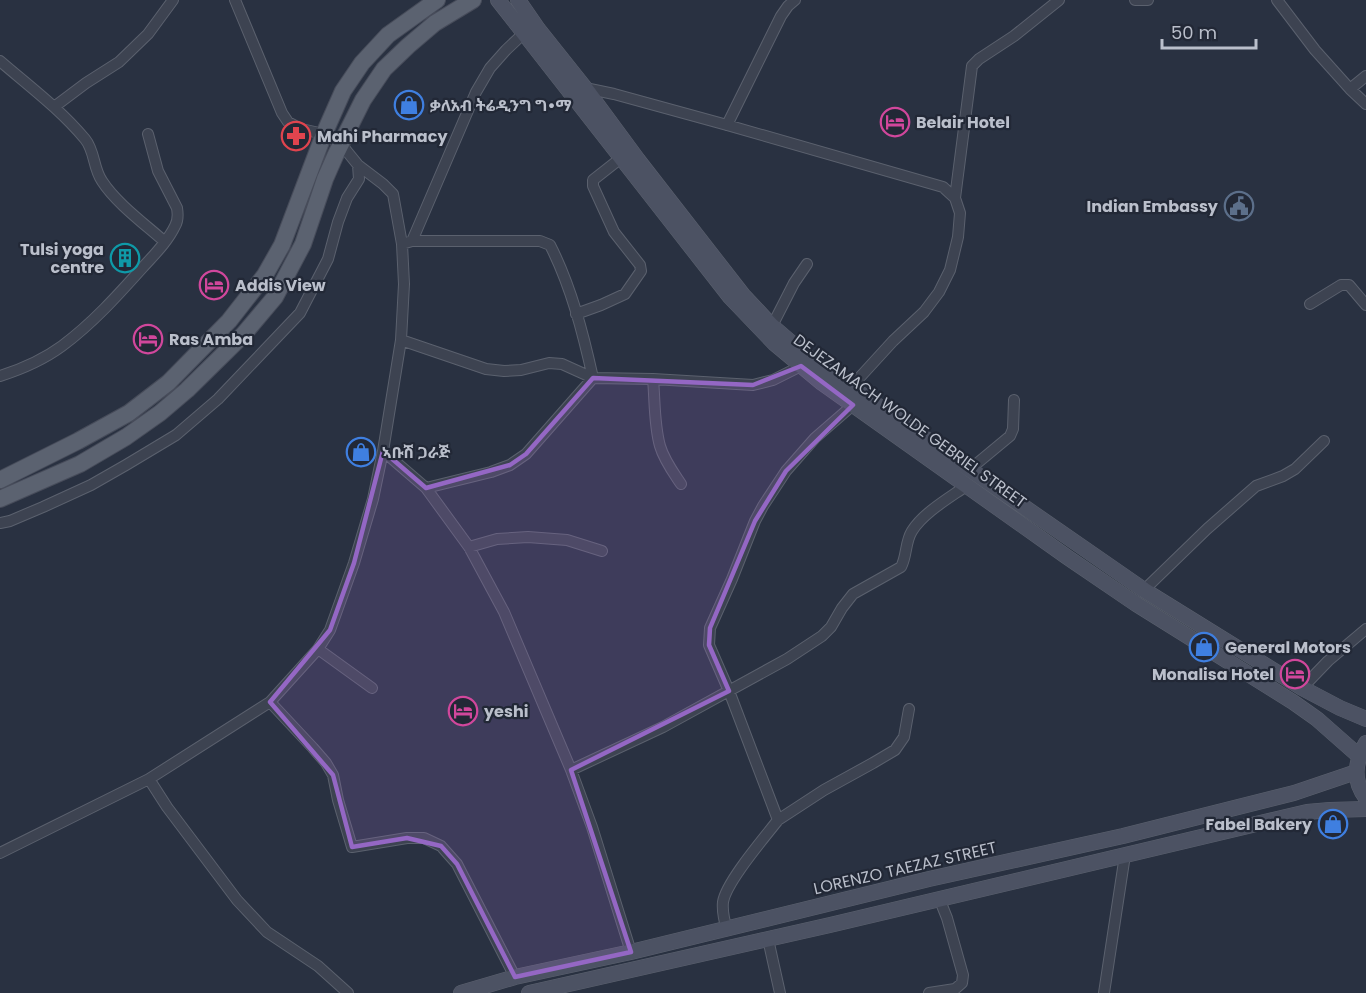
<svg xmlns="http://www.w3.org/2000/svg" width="1366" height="993" font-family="Poppins,'Noto Sans Ethiopic',sans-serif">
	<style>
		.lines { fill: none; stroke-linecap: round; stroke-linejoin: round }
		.minor-casing { stroke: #5b616e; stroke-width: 12 }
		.secondary-casing { stroke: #5b616e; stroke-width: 16 }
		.primary-casing { stroke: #474c5a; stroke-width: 18 }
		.minor { stroke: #3d4351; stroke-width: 10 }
		.secondary { stroke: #4c5263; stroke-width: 15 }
		.primary { stroke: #5b6270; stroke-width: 16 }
		.marked { fill: #9467c4; fill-opacity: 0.2; stroke: #9467c4; stroke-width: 4.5; stroke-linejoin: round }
		.labels { text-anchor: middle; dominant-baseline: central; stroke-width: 4.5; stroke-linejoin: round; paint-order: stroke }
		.poi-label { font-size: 16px; font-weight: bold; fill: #babfcb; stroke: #222836; text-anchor: start }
		.street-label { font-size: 16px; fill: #babfcb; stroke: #222836 }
	</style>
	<rect width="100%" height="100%" fill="#293141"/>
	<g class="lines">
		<!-- minor casing -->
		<g class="minor-casing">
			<path id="minor" d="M 1135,0 L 1148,0
				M 1277,0 L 1315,50 L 1350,89 L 1366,104
				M 0,61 C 29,86 60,109 85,139 C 95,151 93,168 102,181 C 116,203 146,225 165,242
				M 585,88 L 614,94 L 727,125 L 943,187 L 955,198 L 960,213 L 958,237 L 950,270 L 939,292 L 924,312 L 893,341 L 850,388
				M 1350,89 L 1366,76
				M 54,107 L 86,83 L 119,62 L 148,34 L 173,0
				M 727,125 L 781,16 L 788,6 L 795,0
				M 955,198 L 972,66 L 979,59 L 1014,36 L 1059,0
				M 412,241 L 476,92 L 490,68 L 506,50 L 524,33
				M 402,244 L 412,241 L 540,241 L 550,245 C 571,286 583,333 593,378 L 526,454 L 510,465 L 491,472 L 426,488
				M 1310,304 L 1341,285 L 1349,285 L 1366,305
				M 576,314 L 601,305 L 625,294 L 641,271 L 640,265 L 614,232 L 593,186 L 593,180 L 621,158
				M 772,326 L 794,283 L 807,264
				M 401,340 L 486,369 L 504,371 L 521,370 L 549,363 L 562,364 L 593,378 L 653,379 L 753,385 L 773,380 L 801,366
				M 0,376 C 22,369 43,360 62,346 C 93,323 118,295 144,266 C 155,254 168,241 175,226 C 178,221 178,214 177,208 L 158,171 L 148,134
				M 653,379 C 655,401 654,425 660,446 C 664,460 673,472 681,484
				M 383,451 L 426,488 L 469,547 L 504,612 L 571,770 L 592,827 L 631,952
				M 969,470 L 1010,436 L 1013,429 L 1014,400
				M 0,523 L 10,521 L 43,507 L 91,485 L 126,465 L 176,435 L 218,399 L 300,313 L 328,259 L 338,222 L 347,198 L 359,179 L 358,165
				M 469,547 L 497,539 L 528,537 L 567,540 L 602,551
				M 1144,590 L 1207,529 L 1256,486 L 1283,476 L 1295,469 L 1324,441
				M 318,649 L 372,688
				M 1302,688 L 1328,661 L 1366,629
				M 270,702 L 313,748 L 326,763 L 333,775 L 338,800 L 352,847 L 407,838 L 424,838 L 441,846 L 457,864 L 515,977
				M 571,770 L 663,727 L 787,659 L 822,636 L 831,627 L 842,608 L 853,594 L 901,567 C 907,556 905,542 912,531 C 923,513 949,498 966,486
				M 149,779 L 167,807 L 237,900 L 267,932 L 318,966 L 348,993
				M 778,820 L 824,790 L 873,763 L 895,750 L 904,737 L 909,709
				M 0,853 L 149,779 L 270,702 L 318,649 L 330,630 L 354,563 L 373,499 L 383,451 L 401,340 L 404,284 L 402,244 L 393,194 L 383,184 L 358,165 L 341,144 L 324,134 L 301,129 L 288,122 L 282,113 L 235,0
				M 727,930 C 724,920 722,911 723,902 C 726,882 765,837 778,820 L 729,691 L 709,645 L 710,628 L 732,579 L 755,521 L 763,506 L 786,471 L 815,438 L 853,405
				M 768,939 L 780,993
				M 929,993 L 955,989 L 962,983 L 963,975 L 947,918 L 939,898
				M 1104,993 L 1125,855"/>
		</g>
		<!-- secondary casing -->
		<g class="secondary-casing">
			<path id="secondary" d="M 498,0 L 730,297 L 774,343 L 822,383 L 1067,557 L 1136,604 L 1293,702 L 1317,719 L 1359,756
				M 518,0 L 538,29 L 585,88 L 638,160 L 743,295 L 772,326 L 809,358 L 1144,590 L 1302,688 L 1340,708 L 1366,719
				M 1366,743 C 1355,762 1352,780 1366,798
				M 461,993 L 515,977 L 631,952 L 929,879 L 1123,836 L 1294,793 L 1356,772
				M 529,993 L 830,925 L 1307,812 L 1330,810 L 1366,809"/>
		</g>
		<!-- primary casing -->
		<g class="primary-casing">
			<path id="primary" d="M 0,480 L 78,441 L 129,413 L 168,383 L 229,321 L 265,275 L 282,245 L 324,134 L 343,91 L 362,63 L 388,35 L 437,0
				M 0,499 L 80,464 L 126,437 L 160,413 L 187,390 L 243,335 L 275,297 L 303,244 L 325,179 L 336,154 L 363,100 L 384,69 L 408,46 L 435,23 L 473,0"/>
		</g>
		<!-- minor -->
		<use href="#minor" class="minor"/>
		<!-- secondary -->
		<use href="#secondary" class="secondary"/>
		<!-- primary -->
		<use href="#primary" class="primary"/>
	</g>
	<!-- marked area -->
	<path class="marked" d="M 801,366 L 853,405 L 786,471 L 755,521 L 710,628 L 709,645 L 729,691 L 571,770 L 631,952 L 515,977 L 457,864 L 441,846 L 407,838 L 352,847 L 333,775 L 270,702 L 330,630 L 354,563 L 383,451 L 426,488 L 510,465 L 526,454 L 593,378 L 753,385 Z"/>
	<!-- icons -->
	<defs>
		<g id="shop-ring" transform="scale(1.5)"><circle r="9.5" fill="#222836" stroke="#3f7fe0" stroke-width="1.5"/><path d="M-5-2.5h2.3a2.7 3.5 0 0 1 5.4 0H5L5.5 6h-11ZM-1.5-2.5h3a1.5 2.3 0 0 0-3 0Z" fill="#3f7fe0"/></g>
		<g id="hotel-ring" transform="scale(1.5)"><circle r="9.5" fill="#222836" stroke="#d1479c" stroke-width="1.5"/><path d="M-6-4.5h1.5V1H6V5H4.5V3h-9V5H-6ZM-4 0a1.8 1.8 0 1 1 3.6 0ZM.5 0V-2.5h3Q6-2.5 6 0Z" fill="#d1479c"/></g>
		<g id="pharmacy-ring" transform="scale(1.5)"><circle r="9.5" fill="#222836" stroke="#e0444e" stroke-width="1.5"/><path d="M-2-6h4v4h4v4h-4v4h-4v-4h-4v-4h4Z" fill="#e0444e"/></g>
		<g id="civic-ring" transform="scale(1.5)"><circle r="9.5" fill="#222836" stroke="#5c6f8a" stroke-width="1.5"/><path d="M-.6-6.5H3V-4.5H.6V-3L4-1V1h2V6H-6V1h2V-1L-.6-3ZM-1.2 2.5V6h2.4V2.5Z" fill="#5c6f8a"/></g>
		<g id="building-ring" transform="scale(1.5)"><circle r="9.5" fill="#222836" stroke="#0f9aa8" stroke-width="1.5"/><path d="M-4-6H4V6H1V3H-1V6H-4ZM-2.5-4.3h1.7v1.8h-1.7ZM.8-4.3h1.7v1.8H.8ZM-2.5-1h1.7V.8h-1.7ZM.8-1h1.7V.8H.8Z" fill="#0f9aa8"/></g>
	</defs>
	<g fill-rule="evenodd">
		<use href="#shop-ring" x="409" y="105"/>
		<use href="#hotel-ring" x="895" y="122"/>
		<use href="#pharmacy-ring" x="296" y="136"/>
		<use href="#civic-ring" x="1239" y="206"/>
		<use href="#building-ring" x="125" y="258"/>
		<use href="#hotel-ring" x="214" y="285"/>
		<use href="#hotel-ring" x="148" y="339"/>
		<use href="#shop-ring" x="361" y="452"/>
		<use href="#shop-ring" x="1204" y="647"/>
		<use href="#hotel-ring" x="1295" y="674"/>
		<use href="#hotel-ring" x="463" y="711"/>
		<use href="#shop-ring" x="1333" y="824"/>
	</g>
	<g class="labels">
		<!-- poi labels -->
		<g class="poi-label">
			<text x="430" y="105">ቃለአብ ትሬዲንግ ግ•ማ</text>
			<text x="916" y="122">Belair Hotel</text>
			<text x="317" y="136">Mahi Pharmacy</text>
			<text x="1218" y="206" text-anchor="end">Indian Embassy</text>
			<text x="104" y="249" text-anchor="end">Tulsi yoga<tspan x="104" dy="18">centre</tspan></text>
			<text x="235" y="285">Addis View</text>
			<text x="169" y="339">Ras Amba</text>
			<text x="382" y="452">ኣቡሽ ጋራጅ</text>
			<text x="1225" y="647">General Motors</text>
			<text x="1274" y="674" text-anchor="end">Monalisa Hotel</text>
			<text x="484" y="711">yeshi</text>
			<text x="1312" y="824" text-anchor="end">Fabel Bakery</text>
		</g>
		<!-- street labels -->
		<g class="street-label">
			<text transform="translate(910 421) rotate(36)">DEJEZAMACH WOLDE GEBRIEL STREET</text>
			<text transform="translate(905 868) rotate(-13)">LORENZO TAEZAZ STREET</text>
		</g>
	</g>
	<!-- scale -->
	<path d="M1162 39v9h94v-9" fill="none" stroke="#babfcb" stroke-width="3"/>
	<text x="1171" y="39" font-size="18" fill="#babfcb" stroke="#222836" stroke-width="4.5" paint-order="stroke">50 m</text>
</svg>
